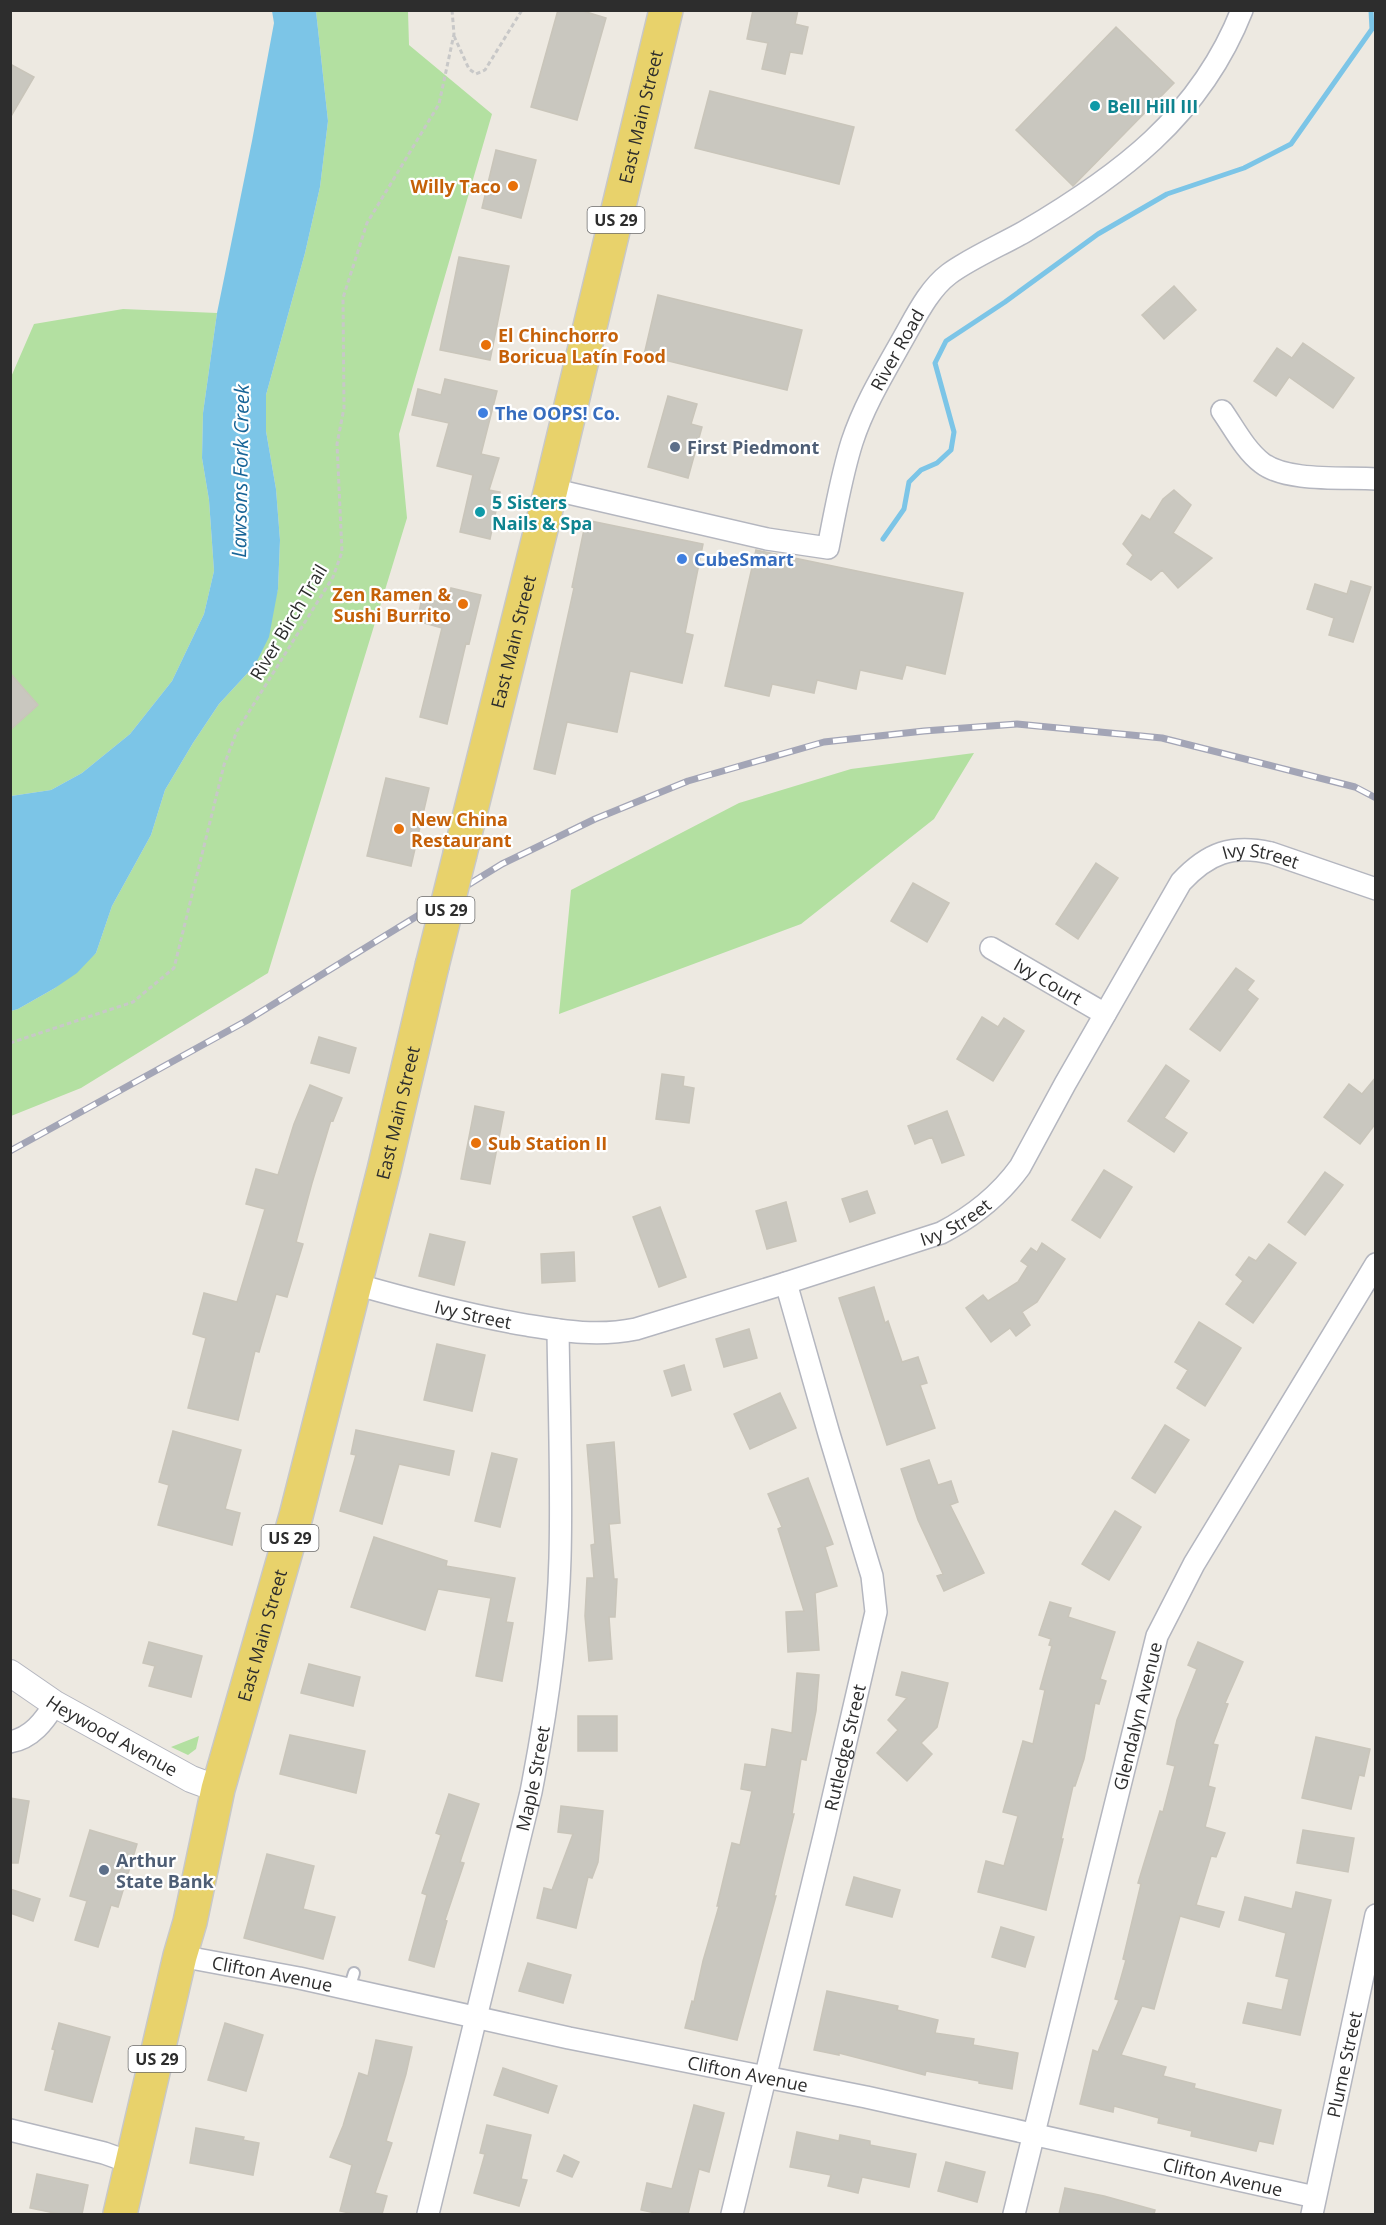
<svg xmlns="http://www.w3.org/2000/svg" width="1386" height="2225" font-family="'Open Sans',sans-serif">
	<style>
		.green { fill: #b3e0a1 }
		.water { fill: #7cc5e7 }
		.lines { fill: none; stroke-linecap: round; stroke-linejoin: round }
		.stream { stroke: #7cc5e7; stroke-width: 5 }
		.building { fill: #c9c7bf; stroke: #c9c5ba; stroke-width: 1.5 }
		.service-casing { stroke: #b4b6bf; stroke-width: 14 }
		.minor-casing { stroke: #b4b6bf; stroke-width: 24 }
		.tertiary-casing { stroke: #b4b6bf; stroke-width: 28 }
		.primary-casing { stroke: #c8c8c8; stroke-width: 36 }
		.path { stroke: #c8c8c8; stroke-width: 3; stroke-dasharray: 4.5 3; stroke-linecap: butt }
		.service { stroke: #fff; stroke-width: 10 }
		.minor { stroke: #fff; stroke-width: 21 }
		.tertiary { stroke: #fff; stroke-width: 26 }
		.primary { stroke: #e8d26b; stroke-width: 33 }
		.rail-casing { stroke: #a3a5b6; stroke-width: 7 }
		.rail { stroke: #fff; stroke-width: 4.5; stroke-dasharray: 14; stroke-linecap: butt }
		.primary-bridge-casing { stroke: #c8c8c8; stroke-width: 36; stroke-linecap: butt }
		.primary-bridge { stroke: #e8d26b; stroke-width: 33 }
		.culture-dot { fill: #0f9aa8; stroke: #fff; stroke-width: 2 }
		.food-dot { fill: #e8710a; stroke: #fff; stroke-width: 2 }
		.shop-dot { fill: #3f7fe0; stroke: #fff; stroke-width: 2 }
		.service-dot { fill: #5c6f8a; stroke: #fff; stroke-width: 2 }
		.labels { text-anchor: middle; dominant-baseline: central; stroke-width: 4.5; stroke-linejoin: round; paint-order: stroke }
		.shield { fill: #fff; stroke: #6c6c6c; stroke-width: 1.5 }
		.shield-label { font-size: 16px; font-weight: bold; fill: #2d2d2d }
		.culture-label { font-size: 18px; font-weight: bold; fill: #0d838f; stroke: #fff; text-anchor: start }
		.street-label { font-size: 18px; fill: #2d2d2d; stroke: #fff }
		.food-label { font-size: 18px; font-weight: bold; fill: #c56008; stroke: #fff; text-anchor: start }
		.shop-label { font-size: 18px; font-weight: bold; fill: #366cbe; stroke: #fff; text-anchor: start }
		.service-label { font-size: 18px; font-weight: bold; fill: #4e5e75; stroke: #fff; text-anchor: start }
		.water-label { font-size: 20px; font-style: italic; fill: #176497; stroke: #fff }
	</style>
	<rect width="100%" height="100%" fill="#ede9e1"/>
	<!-- green -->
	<path class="green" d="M 316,11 L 408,11 L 409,45 L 492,114 L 399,434 L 407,518 L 268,973 L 81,1088 L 11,1116 L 11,1011 L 18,1009 L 55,988 L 96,953 L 112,906 L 151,835 L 165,790 L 193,743 L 219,704 L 255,665 L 278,589 L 280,540 L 276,489 L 266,431 L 266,395 L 305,253 L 320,187 L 328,121 Z
		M 123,309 L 217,313 L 203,413 L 202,458 L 209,500 L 214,571 L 204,614 L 172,681 L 130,734 L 82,773 L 51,790 L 11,796 L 11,377 L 34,324 Z
		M 974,753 L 934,819 L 801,924 L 559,1014 L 571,890 L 739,803 L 851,769 Z
		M 199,1736 L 196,1749 L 188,1755 L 171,1747 Z"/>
	<!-- water -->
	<path class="water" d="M 272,11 L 316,11 L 328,121 L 320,187 L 305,253 L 266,395 L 266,431 L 276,489 L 280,540 L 278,589 L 269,637 L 255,665 L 219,704 L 193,743 L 165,790 L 151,835 L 112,906 L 96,953 L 77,973 L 55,988 L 18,1009 L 11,1011 L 11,796 L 51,790 L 82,773 L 130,734 L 172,681 L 204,614 L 214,571 L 209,500 L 202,458 L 203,413 L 217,313 L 252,141 L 274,23 Z"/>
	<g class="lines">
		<!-- stream -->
		<path class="stream" d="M 883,539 L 904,509 L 909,482 L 921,470 L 937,463 L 951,450 L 954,432 L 935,363 L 946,341 L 1005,302 L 1098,234 L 1167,194 L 1244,168 L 1291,144 L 1372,29 L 1371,10"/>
	</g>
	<!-- building -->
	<path class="building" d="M 558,10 L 580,10 L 606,18 L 577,120 L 531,107 Z
		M 753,10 L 798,10 L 795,24 L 808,27 L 802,54 L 790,52 L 785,74 L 762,69 L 768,43 L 747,39 Z
		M 1116,27 L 1174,83 L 1073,186 L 1016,130 Z
		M 10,64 L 34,77 L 10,118 Z
		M 710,91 L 854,127 L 839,184 L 695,148 Z
		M 496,150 L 536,160 L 521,218 L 482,208 Z
		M 459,257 L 509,266 L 490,360 L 440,350 Z
		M 1174,286 L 1196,310 L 1164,339 L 1142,315 Z
		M 658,295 L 802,330 L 787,390 L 644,355 Z
		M 1303,343 L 1354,378 L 1333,408 L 1289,377 L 1276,396 L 1254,381 L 1277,348 L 1292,358 Z
		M 445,379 L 497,391 L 481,454 L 499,458 L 489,490 L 500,492 L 490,539 L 460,532 L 473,475 L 437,466 L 449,423 L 412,415 L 418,389 L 441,395 Z
		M 668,396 L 697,404 L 691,424 L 702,427 L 688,478 L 648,467 Z
		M 1174,490 L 1191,505 L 1173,533 L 1212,558 L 1178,588 L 1162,570 L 1151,580 L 1127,564 L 1133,555 L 1123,544 L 1142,515 L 1150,520 L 1163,499 Z
		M 586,520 L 703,544 L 685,633 L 693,635 L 682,683 L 630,671 L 617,732 L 567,722 L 555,774 L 534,769 L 574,588 L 572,587 Z
		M 756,550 L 963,593 L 945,674 L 906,665 L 902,679 L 860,670 L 856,689 L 817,680 L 814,693 L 772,684 L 769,696 L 725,686 Z
		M 1351,581 L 1371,587 L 1353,642 L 1329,635 L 1334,618 L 1307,609 L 1315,584 L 1347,594 Z
		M 451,588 L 481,595 L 469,644 L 466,643 L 447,724 L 420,717 L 442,628 L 417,621 L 422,598 L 448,604 Z
		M 10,673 L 38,705 L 10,730 Z
		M 386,778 L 429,788 L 411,866 L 367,856 Z
		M 1096,863 L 1118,878 L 1078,939 L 1056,924 Z
		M 913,883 L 949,903 L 927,942 L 891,921 Z
		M 1236,968 L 1254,981 L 1247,990 L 1258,999 L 1220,1051 L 1190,1029 Z
		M 982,1017 L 998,1027 L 1004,1018 L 1024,1031 L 993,1081 L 957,1059 Z
		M 319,1037 L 356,1048 L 349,1073 L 311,1063 Z
		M 1166,1065 L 1189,1081 L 1164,1118 L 1187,1133 L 1174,1152 L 1128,1121 Z
		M 662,1074 L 684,1077 L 683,1086 L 694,1088 L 689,1123 L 656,1119 Z
		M 1376,1077 L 1376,1123 L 1360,1144 L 1324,1117 L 1349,1084 L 1362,1094 Z
		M 310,1085 L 342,1098 L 333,1121 L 331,1120 L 312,1183 L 296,1242 L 303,1244 L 287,1297 L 276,1294 L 259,1352 L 255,1351 L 238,1420 L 188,1408 L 206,1338 L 193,1334 L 204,1293 L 237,1302 L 265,1209 L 246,1204 L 256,1169 L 278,1175 L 294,1124 Z
		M 475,1106 L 504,1112 L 490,1184 L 461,1179 Z
		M 947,1111 L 964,1155 L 942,1163 L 932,1137 L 915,1144 L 908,1126 Z
		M 1104,1170 L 1132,1187 L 1100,1238 L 1072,1220 Z
		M 1325,1172 L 1343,1185 L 1305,1235 L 1288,1222 Z
		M 867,1191 L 875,1213 L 850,1222 L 842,1199 Z
		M 786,1202 L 796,1241 L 767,1249 L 756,1211 Z
		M 660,1207 L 686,1277 L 659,1287 L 633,1217 Z
		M 430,1234 L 465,1242 L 454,1285 L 419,1276 Z
		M 1042,1243 L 1065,1259 L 1037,1302 L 1022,1312 L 1030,1325 L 1016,1336 L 1010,1328 L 991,1342 L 966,1308 L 983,1295 L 988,1301 L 1018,1282 L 1028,1266 L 1021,1261 L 1031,1248 L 1037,1252 Z
		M 1269,1244 L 1296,1263 L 1253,1323 L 1226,1304 L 1243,1281 L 1236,1275 L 1249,1257 L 1256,1261 Z
		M 574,1252 L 575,1281 L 542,1283 L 541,1254 Z
		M 874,1287 L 885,1323 L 888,1321 L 902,1362 L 918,1357 L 927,1383 L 920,1385 L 935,1428 L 887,1445 L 839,1298 Z
		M 1199,1322 L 1241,1348 L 1205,1406 L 1177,1388 L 1188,1370 L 1175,1362 Z
		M 749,1329 L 757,1358 L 724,1367 L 716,1339 Z
		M 437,1344 L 485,1355 L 472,1411 L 424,1400 Z
		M 684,1365 L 691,1390 L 672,1396 L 664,1371 Z
		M 780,1393 L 796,1428 L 750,1449 L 734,1414 Z
		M 1165,1425 L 1189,1440 L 1155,1493 L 1132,1478 Z
		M 356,1430 L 454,1451 L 449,1475 L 399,1464 L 382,1524 L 340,1511 L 356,1455 L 351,1454 Z
		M 173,1431 L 241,1450 L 225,1509 L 240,1513 L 232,1545 L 158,1525 L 169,1485 L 159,1482 Z
		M 614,1442 L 620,1523 L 609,1524 L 614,1579 L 617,1579 L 615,1617 L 609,1617 L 612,1659 L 589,1661 L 585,1616 L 587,1578 L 594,1578 L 591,1545 L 595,1544 L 587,1445 Z
		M 492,1453 L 517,1459 L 500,1527 L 475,1521 Z
		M 929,1460 L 938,1485 L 951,1481 L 958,1502 L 950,1505 L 984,1573 L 944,1591 L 937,1576 L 943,1574 L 918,1520 L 901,1469 Z
		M 808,1478 L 833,1544 L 825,1547 L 837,1586 L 815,1593 L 819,1650 L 788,1652 L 786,1612 L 804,1611 L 778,1529 L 782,1527 L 768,1494 Z
		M 1115,1511 L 1141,1527 L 1109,1580 L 1082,1564 Z
		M 374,1537 L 447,1561 L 446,1566 L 515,1578 L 506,1622 L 513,1623 L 502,1681 L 476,1676 L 491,1598 L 438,1589 L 425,1630 L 351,1607 Z
		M 1050,1602 L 1071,1608 L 1068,1617 L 1115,1632 L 1100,1679 L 1106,1681 L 1099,1704 L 1095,1703 L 1084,1759 L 1075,1786 L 1073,1786 L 1061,1839 L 1063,1839 L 1046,1910 L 978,1892 L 986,1861 L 1004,1866 L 1018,1816 L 1003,1812 L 1023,1741 L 1033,1744 L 1045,1690 L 1040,1689 L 1052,1646 L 1049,1645 L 1051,1639 L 1039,1635 Z
		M 149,1642 L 202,1656 L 191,1697 L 149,1686 L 155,1666 L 143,1663 Z
		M 1198,1642 L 1243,1662 L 1225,1703 L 1228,1704 L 1213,1744 L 1218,1745 L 1208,1786 L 1215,1788 L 1205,1827 L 1225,1833 L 1216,1857 L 1211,1856 L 1196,1905 L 1224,1912 L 1219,1927 L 1180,1916 L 1154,2009 L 1142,2006 L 1121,2055 L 1166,2067 L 1163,2076 L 1195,2084 L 1194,2088 L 1281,2110 L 1273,2144 L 1259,2141 L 1256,2151 L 1191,2136 L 1192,2131 L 1158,2123 L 1159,2118 L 1114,2106 L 1113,2112 L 1080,2104 L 1093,2050 L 1098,2052 L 1119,2000 L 1115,1999 L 1126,1960 L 1123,1959 L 1141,1884 L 1138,1883 L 1160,1811 L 1163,1812 L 1175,1766 L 1167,1764 L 1177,1720 L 1197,1669 L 1188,1665 Z
		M 309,1664 L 360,1677 L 353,1706 L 301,1693 Z
		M 902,1672 L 948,1683 L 937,1727 L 921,1743 L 932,1754 L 907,1781 L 877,1753 L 898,1730 L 888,1720 L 907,1698 L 896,1695 Z
		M 797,1673 L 819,1675 L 816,1711 L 806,1760 L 801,1759 L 792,1814 L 794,1814 L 774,1896 L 776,1896 L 737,2040 L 685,2028 L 692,2001 L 694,2002 L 703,1961 L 719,1906 L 717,1906 L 732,1843 L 740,1845 L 752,1791 L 741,1789 L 745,1764 L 766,1767 L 772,1729 L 792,1733 Z
		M 578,1716 L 617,1716 L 617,1751 L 578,1751 Z
		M 290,1735 L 365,1751 L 356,1793 L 280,1774 Z
		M 1316,1737 L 1370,1749 L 1364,1776 L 1359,1775 L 1351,1809 L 1302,1798 Z
		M 449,1794 L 479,1804 L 460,1862 L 464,1863 L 445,1920 L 447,1921 L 434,1967 L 409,1960 L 427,1895 L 422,1893 L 441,1835 L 436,1833 Z
		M 10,1798 L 29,1801 L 18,1863 L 10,1863 Z
		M 561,1806 L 603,1811 L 598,1862 L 592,1878 L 588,1877 L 576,1928 L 537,1918 L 544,1888 L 552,1890 L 573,1834 L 558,1832 Z
		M 90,1830 L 137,1844 L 118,1907 L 111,1905 L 98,1947 L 75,1940 L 87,1901 L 70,1896 Z
		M 1303,1830 L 1354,1838 L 1348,1872 L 1297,1863 Z
		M 267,1854 L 314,1866 L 303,1909 L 335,1917 L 323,1959 L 244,1938 Z
		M 854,1877 L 900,1890 L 892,1917 L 846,1905 Z
		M 10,1889 L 40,1899 L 33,1921 L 10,1913 Z
		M 1296,1892 L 1331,1900 L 1300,2035 L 1243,2023 L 1248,2003 L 1282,2010 L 1289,1979 L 1276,1976 L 1286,1933 L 1239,1920 L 1245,1897 L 1292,1909 Z
		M 1001,1927 L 1034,1937 L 1025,1967 L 992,1957 Z
		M 528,1963 L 571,1975 L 563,2003 L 519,1991 Z
		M 827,1991 L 898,2006 L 897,2010 L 938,2020 L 935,2033 L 974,2039 L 973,2045 L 1018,2053 L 1012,2089 L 979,2083 L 979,2081 L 926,2071 L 925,2075 L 839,2053 L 839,2055 L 814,2050 Z
		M 59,2023 L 110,2037 L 92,2102 L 45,2090 L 55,2050 L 52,2049 Z
		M 225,2023 L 263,2035 L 246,2091 L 208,2080 Z
		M 376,2040 L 412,2047 L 406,2074 L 386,2141 L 392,2143 L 375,2193 L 387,2196 L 382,2214 L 354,2214 L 340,2211 L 352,2165 L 330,2157 L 343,2126 L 359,2073 L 368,2076 Z
		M 503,2068 L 557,2086 L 548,2113 L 494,2095 Z
		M 694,2105 L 724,2113 L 709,2172 L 699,2169 L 688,2214 L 660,2214 L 641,2210 L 647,2183 L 672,2189 Z
		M 487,2125 L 531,2135 L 521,2179 L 527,2180 L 519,2206 L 474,2193 L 485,2154 L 480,2153 Z
		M 196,2128 L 244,2137 L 243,2140 L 259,2143 L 253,2175 L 190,2163 Z
		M 797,2132 L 839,2141 L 840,2135 L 870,2141 L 870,2145 L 916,2154 L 909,2187 L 862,2177 L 858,2193 L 828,2186 L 831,2175 L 790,2167 Z
		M 564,2155 L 579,2162 L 572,2177 L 557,2171 Z
		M 946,2162 L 985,2172 L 977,2202 L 938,2191 Z
		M 37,2174 L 88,2185 L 82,2214 L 59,2214 L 30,2208 Z
		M 1065,2188 L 1104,2196 L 1155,2210 L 1154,2214 L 1059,2214 Z"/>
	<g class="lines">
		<!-- service casing -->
		<g class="service-casing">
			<path id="service" d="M 349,1989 L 354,1973"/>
		</g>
		<!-- minor casing -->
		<g class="minor-casing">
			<g id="minor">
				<path d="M 1222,411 C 1234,428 1245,450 1262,463 C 1286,482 1344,477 1376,479"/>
				<path id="s1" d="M 551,489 L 767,539 L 828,548 C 835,513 841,477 852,442 C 864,405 885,371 904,337 C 916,316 929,289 949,274 C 969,259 1001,245 1024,232 C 1119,176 1200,117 1242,10"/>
				<path id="s2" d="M 991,948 L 1105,1014"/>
				<path id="s3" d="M 355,1284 C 411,1300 467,1315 526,1325 C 563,1331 597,1337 636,1329 L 786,1283 L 941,1233 C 974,1216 999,1196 1020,1167 L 1065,1084 L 1181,882 C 1208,853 1232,844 1271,853 L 1376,889"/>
				<path d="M 10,1742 C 32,1738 44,1721 55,1704"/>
				<path id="s4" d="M 180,1956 L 299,1978 L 569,2038 L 866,2097 L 1315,2197"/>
				<path d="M 10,2130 L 104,2153 L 132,2163"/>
				<path id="s5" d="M 428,2214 L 531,1792 C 546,1715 558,1637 560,1558 C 562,1482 559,1406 558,1330"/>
				<path id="s6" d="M 732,2214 L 825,1832 L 876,1612 L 872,1576 L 829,1434 L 786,1283"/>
				<path id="s7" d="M 1014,2214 L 1157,1636 L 1194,1564 L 1376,1264"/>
				<path id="s8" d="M 1312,2214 L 1376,1915"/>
			</g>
		</g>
		<!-- tertiary casing -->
		<g class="tertiary-casing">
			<g id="tertiary">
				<path id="s9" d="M 10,1673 L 55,1704 L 191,1779 L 218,1789"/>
			</g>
		</g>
		<!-- primary casing -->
		<g class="primary-casing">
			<g id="primary">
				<path id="s10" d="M 460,854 L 551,489 L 666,10"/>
				<path id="s11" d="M 120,2214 L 180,1956 L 190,1922 L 218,1789 L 296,1516 L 384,1170 L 432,966"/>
			</g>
		</g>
		<!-- path -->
		<path class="path" d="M 454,36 L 469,69 L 476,74 L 485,70 L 522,10
			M 10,1043 L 133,1002 L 174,968 L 224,765 L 237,731 L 333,577 L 342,552 L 337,444 L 344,408 L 343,298 L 367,223 L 439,104 L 454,34 L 452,10"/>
		<!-- service -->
		<use href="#service" class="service"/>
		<!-- minor -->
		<use href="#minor" class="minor"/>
		<!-- tertiary -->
		<use href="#tertiary" class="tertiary"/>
		<!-- primary -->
		<use href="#primary" class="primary"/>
		<!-- rail casing -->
		<g class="rail-casing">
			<path id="rail" d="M 10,1151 L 246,1021 L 502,864 L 595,819 L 688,781 L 824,742 L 924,731 L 1017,724 L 1162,738 L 1355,787 L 1376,798"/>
		</g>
		<!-- rail -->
		<use href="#rail" class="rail"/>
		<!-- primary-bridge casing -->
		<g class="primary-bridge-casing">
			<path id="primary-bridge" d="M 432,966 L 460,854"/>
		</g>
		<!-- primary-bridge -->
		<use href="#primary-bridge" class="primary-bridge"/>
	</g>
	<!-- markers -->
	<g class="culture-dot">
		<circle cx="1095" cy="106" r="6"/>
		<circle cx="480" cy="512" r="6"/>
	</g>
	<g class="food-dot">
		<circle cx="513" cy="186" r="6"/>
		<circle cx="486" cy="345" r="6"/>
		<circle cx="463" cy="604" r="6"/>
		<circle cx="399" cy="829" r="6"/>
		<circle cx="476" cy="1143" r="6"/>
	</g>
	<g class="shop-dot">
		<circle cx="483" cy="413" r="6"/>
		<circle cx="682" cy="559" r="6"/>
	</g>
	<g class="service-dot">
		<circle cx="675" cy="447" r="6"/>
		<circle cx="104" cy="1870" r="6"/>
	</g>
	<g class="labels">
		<!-- shield labels -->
		<g class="shield">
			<rect x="587.5" y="207" width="57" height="26" rx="4.5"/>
			<rect x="417.5" y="897" width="57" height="26" rx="4.5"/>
			<rect x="261.5" y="1525" width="57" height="26" rx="4.5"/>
			<rect x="128.5" y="2046" width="57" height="26" rx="4.5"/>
		</g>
		<g class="shield-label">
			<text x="616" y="220">US 29</text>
			<text x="446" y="910">US 29</text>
			<text x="290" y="1538">US 29</text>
			<text x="157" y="2059">US 29</text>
		</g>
		<!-- culture labels -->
		<g class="culture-label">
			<text x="1107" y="106">Bell Hill III</text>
			<text x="492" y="502">5 Sisters<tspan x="492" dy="21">Nails &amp; Spa</tspan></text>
		</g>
		<!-- street labels -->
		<g class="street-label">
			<text stroke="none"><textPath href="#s10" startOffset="759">East Main Street</textPath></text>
			<text stroke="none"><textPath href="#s1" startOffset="495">River Road</textPath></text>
			<text transform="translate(288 622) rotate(-59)">River Birch Trail</text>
			<text stroke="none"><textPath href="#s10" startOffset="219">East Main Street</textPath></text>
			<text stroke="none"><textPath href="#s3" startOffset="1128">Ivy Street</textPath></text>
			<text stroke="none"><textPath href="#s2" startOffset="66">Ivy Court</textPath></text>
			<text stroke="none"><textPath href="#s11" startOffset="1136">East Main Street</textPath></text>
			<text stroke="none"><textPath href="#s3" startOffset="624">Ivy Street</textPath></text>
			<text stroke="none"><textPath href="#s3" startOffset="122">Ivy Street</textPath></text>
			<text stroke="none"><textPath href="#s11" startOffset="596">East Main Street</textPath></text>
			<text stroke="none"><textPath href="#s7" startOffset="513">Glendalyn Avenue</textPath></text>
			<text stroke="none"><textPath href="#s9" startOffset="120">Heywood Avenue</textPath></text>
			<text stroke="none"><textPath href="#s6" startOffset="480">Rutledge Street</textPath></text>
			<text stroke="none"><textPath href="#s5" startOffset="448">Maple Street</textPath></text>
			<text stroke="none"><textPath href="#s4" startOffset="94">Clifton Avenue</textPath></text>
			<text stroke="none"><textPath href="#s8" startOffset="153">Plume Street</textPath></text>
			<text stroke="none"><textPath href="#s4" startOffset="580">Clifton Avenue</textPath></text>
			<text stroke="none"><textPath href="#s4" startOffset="1066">Clifton Avenue</textPath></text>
		</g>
		<!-- food labels -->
		<g class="food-label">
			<text x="501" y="186" text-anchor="end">Willy Taco</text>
			<text x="498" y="335">El Chinchorro<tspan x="498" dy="21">Boricua Latín Food</tspan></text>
			<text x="451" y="594" text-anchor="end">Zen Ramen &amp;<tspan x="451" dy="21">Sushi Burrito</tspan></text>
			<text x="411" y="819">New China<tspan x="411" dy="21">Restaurant</tspan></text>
			<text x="488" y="1143">Sub Station II</text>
		</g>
		<!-- shop labels -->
		<g class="shop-label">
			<text x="495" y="413">The OOPS! Co.</text>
			<text x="694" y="559">CubeSmart</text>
		</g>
		<!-- service labels -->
		<g class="service-label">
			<text x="687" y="447">First Piedmont</text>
			<text x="116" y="1860">Arthur<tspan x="116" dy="21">State Bank</tspan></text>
		</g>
		<!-- water labels -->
		<g class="water-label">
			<text transform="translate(240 471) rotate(-89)">Lawsons Fork Creek</text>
		</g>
	</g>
	<!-- border -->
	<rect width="1386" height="2225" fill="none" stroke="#2d2d2d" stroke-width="24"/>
</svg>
